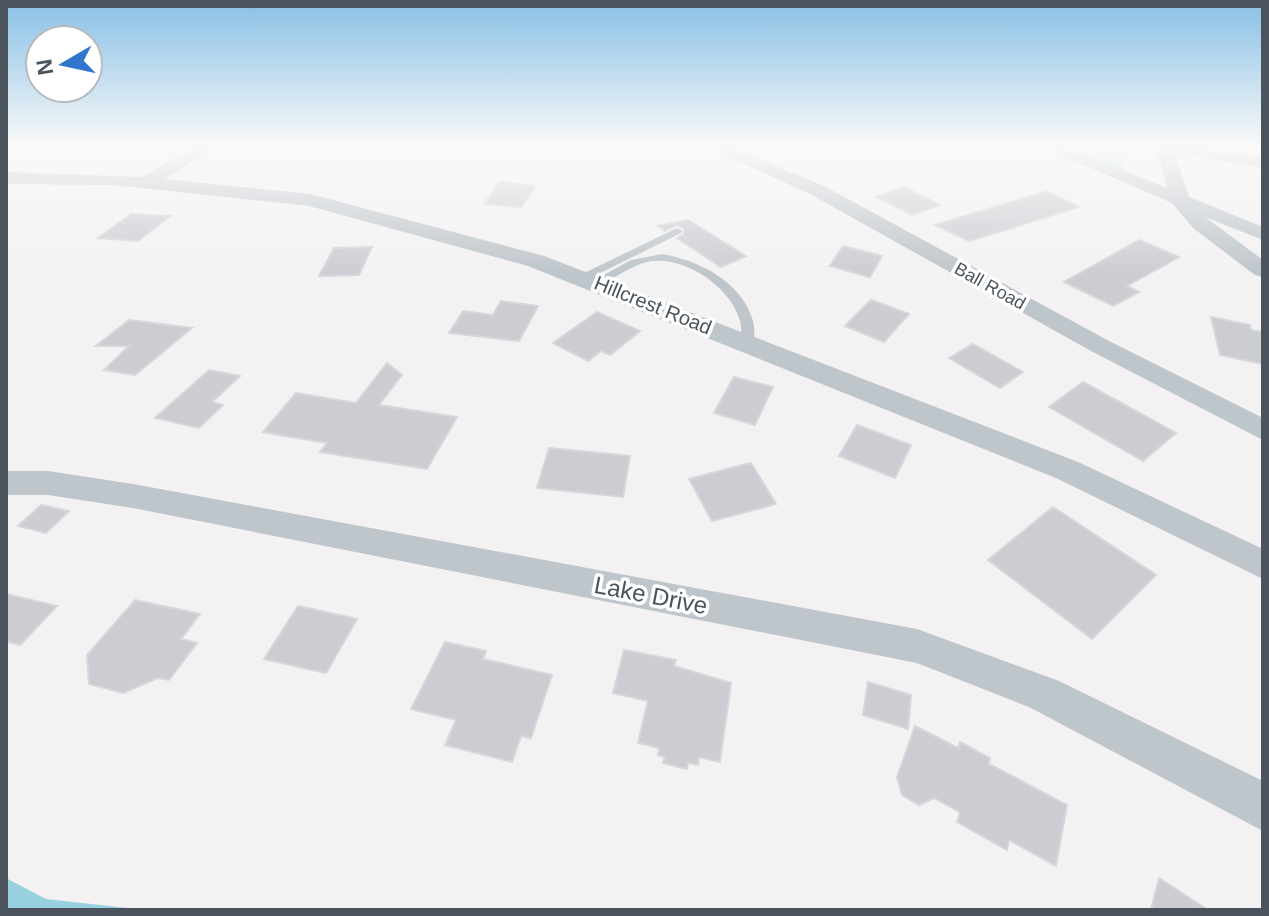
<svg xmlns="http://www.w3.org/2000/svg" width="1269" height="916" font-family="Helvetica,sans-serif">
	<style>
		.green { fill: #c6ead4 }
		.water { fill: #98d2e1 }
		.building { fill: #cbcdd2; stroke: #d6d7db; stroke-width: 2 }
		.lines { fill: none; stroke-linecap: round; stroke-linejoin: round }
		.lane { fill: #bec5cb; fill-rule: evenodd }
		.street { fill: #bec5cb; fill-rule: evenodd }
		.labels { text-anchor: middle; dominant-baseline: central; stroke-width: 7; stroke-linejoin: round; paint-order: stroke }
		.far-street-label { font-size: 18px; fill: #4b545c; stroke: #fff }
		.street-label { font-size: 20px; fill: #4b545c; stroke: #fff }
		.near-street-label { font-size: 24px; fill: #4b545c; stroke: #fff }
	</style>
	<rect width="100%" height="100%" fill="#f3f1f1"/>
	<!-- green -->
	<path class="green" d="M 1062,147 L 1123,147 L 1123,170 Z"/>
	<!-- water -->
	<path class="water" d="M 6,878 L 46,899 L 146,910 L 6,910 Z"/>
	<!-- building -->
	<path class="building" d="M 500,182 L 536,186 L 521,207 L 484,204 Z
		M 904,187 L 940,205 L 912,215 L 876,197 Z
		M 1047,191 L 1079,207 L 969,241 L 935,225 Z
		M 131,214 L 170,216 L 138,241 L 98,238 Z
		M 688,220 L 746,256 L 721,267 L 677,238 L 684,234 L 684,228 L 676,225 L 665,231 L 658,226 Z
		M 1139,240 L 1179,257 L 1127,286 L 1139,292 L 1113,306 L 1064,282 Z
		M 843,246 L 882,256 L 870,277 L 830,266 Z
		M 372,247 L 359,275 L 319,276 L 334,248 Z
		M 871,300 L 909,314 L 884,342 L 845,326 Z
		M 501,301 L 538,306 L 519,341 L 449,333 L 463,311 L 493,315 Z
		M 597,312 L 640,331 L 610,355 L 601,351 L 588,361 L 553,343 Z
		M 1211,317 L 1250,325 L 1251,330 L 1263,332 L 1263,364 L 1220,355 Z
		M 129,320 L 192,328 L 135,375 L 104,370 L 129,346 L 96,346 Z
		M 973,344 L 1023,372 L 1000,388 L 949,358 Z
		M 387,363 L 402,375 L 379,405 L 457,417 L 427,469 L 320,452 L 327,443 L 263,432 L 296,393 L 356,403 Z
		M 209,370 L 240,376 L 212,402 L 223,405 L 199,428 L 155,418 Z
		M 734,377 L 773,387 L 755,425 L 714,413 Z
		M 1083,382 L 1176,433 L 1143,461 L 1049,407 Z
		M 857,425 L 911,445 L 895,478 L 839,456 Z
		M 549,448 L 630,456 L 623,497 L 537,488 Z
		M 751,463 L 776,504 L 712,521 L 689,479 Z
		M 41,505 L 69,511 L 46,533 L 18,526 Z
		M 1053,507 L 1156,575 L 1092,639 L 988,560 Z
		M 6,594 L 57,606 L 20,645 L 6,641 Z
		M 135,600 L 200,614 L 181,639 L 197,643 L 169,680 L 158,678 L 123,693 L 89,684 L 87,655 Z
		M 298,606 L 357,619 L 326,673 L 264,659 Z
		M 445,642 L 486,651 L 483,659 L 552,675 L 531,738 L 521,736 L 512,762 L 445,745 L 456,720 L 411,709 Z
		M 624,650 L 676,660 L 674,666 L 731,683 L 720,762 L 699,757 L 698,765 L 688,763 L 687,769 L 663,763 L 665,757 L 658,755 L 659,748 L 638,743 L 648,701 L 613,693 Z
		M 868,682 L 911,695 L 908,729 L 863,715 Z
		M 915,726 L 958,748 L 960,742 L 990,758 L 989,764 L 1067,805 L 1056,866 L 1009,840 L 1007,850 L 957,822 L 960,812 L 934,798 L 919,805 L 902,795 L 897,777 Z
		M 1159,878 L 1208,910 L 1151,910 Z"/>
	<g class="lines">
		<!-- lane -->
		<path class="lane" d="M 677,228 L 682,231 L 681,233 L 586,280 L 582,281 L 576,277 Z
			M 662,254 C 698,260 740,281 752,318 C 755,325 754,335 755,343 L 753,346 L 743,346 L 741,343 C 741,335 742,325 739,318 C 729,285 681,254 647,262 C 631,266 616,277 601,285 L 597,286 L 591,282 L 631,260 Z"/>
		<!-- street -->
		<path class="street" d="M 195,147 L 216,147 L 165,179 L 310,194 L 544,256 L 1078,462 L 1263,549 L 1263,579 L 1056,478 L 528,266 L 309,206 L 113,185 L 6,184 L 6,172 L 142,177 Z
			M 707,147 L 730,147 L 824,186 L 1109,341 L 1263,418 L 1263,440 L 1091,351 L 810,194 Z
			M 1042,147 L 1065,147 L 1167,188 L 1156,147 L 1200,147 L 1263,158 L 1263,168 L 1174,152 L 1189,197 L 1263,227 L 1263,240 L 1205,217 L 1263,260 L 1263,277 L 1255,275 L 1193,228 L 1172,203 Z
			M 6,471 L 48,471 L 133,484 L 917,629 L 1059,681 L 1263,781 L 1263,831 L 1031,708 L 917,663 L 133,508 L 48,495 L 6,495 Z"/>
	</g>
	<!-- sky -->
	<linearGradient id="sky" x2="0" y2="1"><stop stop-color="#88c0e5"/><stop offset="0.53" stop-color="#faf9f9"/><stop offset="1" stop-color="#faf9f9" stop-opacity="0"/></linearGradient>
	<rect width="1269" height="275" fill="url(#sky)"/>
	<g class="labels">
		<!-- far-street labels -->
		<g class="far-street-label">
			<text transform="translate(990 286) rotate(29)">Ball Road</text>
		</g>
		<!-- street labels -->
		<g class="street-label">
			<text transform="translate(653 305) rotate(22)">Hillcrest Road</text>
		</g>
		<!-- near-street labels -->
		<g class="near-street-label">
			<text transform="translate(651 595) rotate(11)">Lake Drive</text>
		</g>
	</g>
	<!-- border -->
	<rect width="1269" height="916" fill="none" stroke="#4b545c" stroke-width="16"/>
	<!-- north arrow -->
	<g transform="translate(64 64) rotate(261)"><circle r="38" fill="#ffffff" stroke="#b7bbbe" stroke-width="2"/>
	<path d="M0-6L14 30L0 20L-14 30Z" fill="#3175cd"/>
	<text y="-12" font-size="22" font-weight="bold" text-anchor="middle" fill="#4b545c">N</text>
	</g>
</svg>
